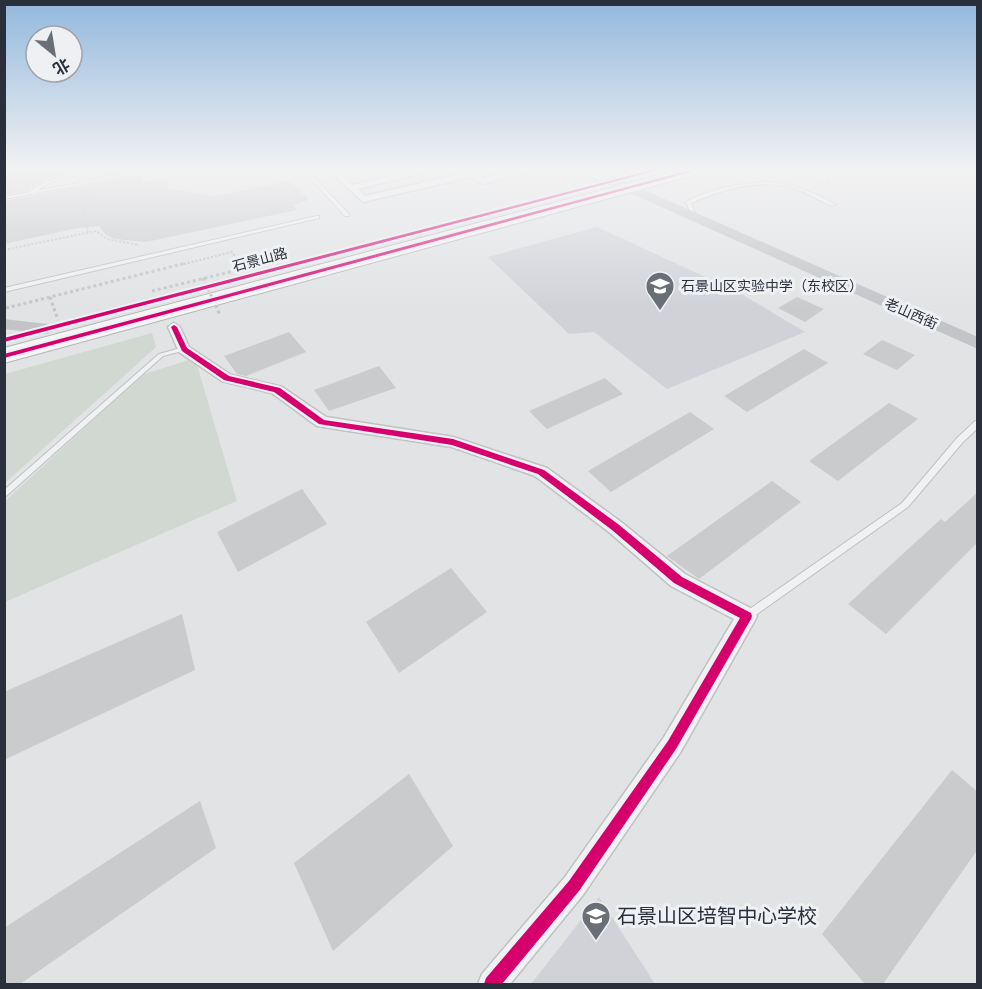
<svg xmlns="http://www.w3.org/2000/svg" width="982" height="989" font-family="Figtree,'Noto Sans SC',sans-serif">
	<style>
		.built { fill: #d0d2d8 }
		.green { fill: #d1d8d1 }
		.building { fill: #c9cbcd }
		.lines { fill: none; stroke-linecap: round; stroke-linejoin: round }
		.lane-casing { stroke: #bfc1c3; stroke-width: 2 }
		.street-casing { stroke: #bfc1c3; stroke-width: 3 }
		.highway-casing { stroke: #b3b6b9; stroke-width: 2 }
		.path-far1 { stroke: #c2c4c7; stroke-width: 2; stroke-dasharray: 2 2; stroke-linecap: butt }
		.path { stroke: #c2c4c7; stroke-width: 3; stroke-dasharray: 3 3; stroke-linecap: butt }
		.lane { fill: #eff1f2; fill-rule: evenodd }
		.street { fill: #eff1f2; fill-rule: evenodd }
		.secondary { fill: #c2c4c7; fill-rule: evenodd }
		.highway { fill: #f5f5f5; fill-rule: evenodd }
		.path-bridge { stroke: #c2c4c7; stroke-width: 3; stroke-dasharray: 3 3; stroke-linecap: butt }
		.cycleway-casing { stroke: #eef0f4; stroke-width: 4 }
		.cycleway { fill: #d6006c; fill-rule: evenodd }
		.labels { text-anchor: middle; dominant-baseline: central; stroke-width: 6; stroke-linejoin: round; paint-order: stroke }
		.far-street-label { font-size: 14px; fill: #2a2f3c; stroke: #eef0f4 }
		.far-poi-label { font-size: 14px; fill: #2a2f3c; stroke: #eef0f4; text-anchor: start }
		.near-poi-label { font-size: 20px; fill: #2a2f3c; stroke: #eef0f4; text-anchor: start }
	</style>
	<rect width="100%" height="100%" fill="#e1e3e5"/>
	<!-- built -->
	<path class="built" d="M 597,227 L 738,292 L 805,332 L 667,389 L 594,332 L 569,334 L 488,257 Z
		M 599,897 L 655,984 L 531,984 Z"/>
	<!-- green -->
	<path class="green" d="M 152,333 L 156,347 L 5,483 L 5,374 Z
		M 195,358 L 237,501 L 5,602 L 5,501 L 142,375 Z"/>
	<!-- building -->
	<path class="building" d="M 4,169 L 141,169 L 114,175 L 91,170 L 69,172 L 46,179 L 28,190 L 4,195 Z
		M 142,175 L 142,183 L 165,179 L 169,189 L 215,196 L 290,181 L 309,200 L 294,205 L 297,210 L 146,242 L 115,239 L 106,235 L 99,226 L 78,228 L 4,244 L 4,201 Z
		M 797,297 L 824,309 L 805,322 L 778,308 Z
		M 289,332 L 306,352 L 246,376 L 237,374 L 224,356 Z
		M 882,340 L 915,355 L 897,370 L 863,354 Z
		M 804,349 L 828,363 L 747,412 L 724,396 Z
		M 379,366 L 396,388 L 329,411 L 314,390 Z
		M 605,378 L 623,394 L 547,429 L 529,411 Z
		M 889,403 L 918,419 L 838,481 L 809,461 Z
		M 690,412 L 714,429 L 611,492 L 588,471 Z
		M 772,481 L 801,502 L 699,579 L 667,556 Z
		M 302,489 L 327,524 L 238,572 L 217,532 Z
		M 978,492 L 978,542 L 886,634 L 848,604 L 941,519 L 945,522 Z
		M 451,568 L 487,612 L 399,673 L 366,622 Z
		M 182,614 L 195,670 L 4,760 L 4,692 Z
		M 952,770 L 978,792 L 978,849 L 883,984 L 865,984 L 822,934 Z
		M 409,774 L 453,846 L 333,951 L 294,863 Z
		M 200,801 L 216,848 L 20,984 L 4,984 L 4,928 Z"/>
	<g class="lines">
		<!-- lane casing -->
		<g class="lane-casing">
			<path id="lane" d="M 154,169 L 164,169 L 4,199 L 4,197 L 29,192 L 47,181 L 69,174 L 91,172 L 114,177 ZM 91,174 L 109,177 L 37,191 C 53,178 72,175 91,174 Z
				M 302,169 L 306,169 L 349,214 L 349,216 L 345,216 Z
				M 765,182 C 791,183 814,192 836,205 L 832,206 C 818,200 805,191 790,187 C 757,179 721,190 691,203 L 696,216 L 694,217 L 692,216 L 686,202 C 709,189 738,184 765,182 Z
				M 317,216 L 319,216 L 319,218 L 4,292 L 4,288 Z
				M 184,347 L 186,348 L 186,350 L 163,356 L 4,498 L 4,490 L 159,354 Z
				M 975,421 L 978,421 L 978,428 L 963,442 L 908,507 L 750,619 L 747,620 L 744,619 L 742,616 L 744,613 L 902,503 L 957,438 Z"/>
		</g>
		<!-- street casing -->
		<g class="street-casing">
			<path id="street" d="M 328,169 L 337,169 L 353,185 L 423,169 L 439,169 L 358,189 L 365,196 L 472,171 L 484,178 L 522,169 L 537,169 L 483,184 L 471,177 L 363,202 Z
				M 579,169 L 590,169 L 619,181 L 615,184 L 595,179 Z
				M 174,323 L 180,327 L 189,347 L 231,375 L 282,387 L 326,417 L 453,437 L 547,468 L 621,522 L 685,574 L 754,610 L 757,616 L 754,622 L 680,753 L 583,895 L 510,984 L 478,984 L 482,974 L 565,877 L 664,737 L 734,619 L 671,586 L 609,532 L 535,476 L 452,447 L 317,426 L 272,393 L 222,381 L 179,352 L 168,327 Z"/>
		</g>
		<!-- highway casing -->
		<g class="highway-casing">
			<path id="highway" d="M 682,169 L 708,169 L 705,172 L 4,363 L 4,348 Z"/>
		</g>
		<!-- path-far1 -->
		<path class="path-far1" d="M 716,173 L 730,169
			M 818,184 L 827,182 L 827,173 L 832,169
			M 75,198 L 172,181 L 178,173 L 177,169
			M 81,199 L 88,232
			M 4,250 L 96,231 L 107,239 L 139,245
			M 180,265 L 232,252 L 241,265"/>
		<!-- path -->
		<path class="path" d="M 240,263 L 242,267
			M 152,291 L 242,269
			M 50,297 L 58,320
			M 6,308 L 186,263"/>
		<!-- lane -->
		<use href="#lane" class="lane"/>
		<!-- street -->
		<use href="#street" class="street"/>
		<!-- secondary -->
		<path class="secondary" d="M 615,177 L 978,337 L 978,349 L 610,184 L 609,181 Z
			M 4,319 L 47,324 L 56,329 L 47,334 L 4,329 Z"/>
		<!-- highway -->
		<use href="#highway" class="highway"/>
		<!-- path-bridge -->
		<path class="path-bridge" d="M 203,278 L 220,315"/>
		<!-- cycleway casing -->
		<g class="cycleway-casing">
			<path id="cycleway" d="M 655,169 L 663,169 L 4,342 L 4,338 Z
				M 694,169 L 702,169 L 4,358 L 4,354 Z
				M 174,325 L 177,327 L 187,348 L 229,376 L 280,388 L 324,420 L 453,439 L 544,470 L 618,524 L 682,577 L 751,613 L 752,616 L 751,619 L 676,749 L 579,891 L 502,984 L 484,984 L 486,978 L 569,881 L 668,741 L 740,618 L 674,583 L 612,530 L 538,474 L 452,445 L 319,424 L 274,392 L 224,380 L 182,351 L 171,327 Z"/>
		</g>
		<!-- cycleway -->
		<use href="#cycleway" class="cycleway"/>
	</g>
	<!-- sky -->
	<linearGradient id="sky" x2="0" y2="1"><stop stop-color="#92b8dd"/><stop offset="0.55" stop-color="#f2f2f3"/><stop offset="1" stop-color="#f2f2f3" stop-opacity="0"/></linearGradient>
	<rect width="982" height="308" fill="url(#sky)"/>
	<!-- icons -->
	<defs>
		<g id="school-pin" transform="scale(1.5)"><path d="M0 17L-7.5 6A9.5 9.5 0 1 1 7.5 6Z" fill="#6a6e77" stroke="#eef0f4"/><path d="M0-5L7-2L0 1L-7-2ZM-4 1L0 2.5L4 1V4Q0 6-4 4Z" fill="#fff"/></g>
	</defs>
	<g fill-rule="evenodd">
		<use href="#school-pin" x="660" y="286"/>
		<use href="#school-pin" x="596" y="916"/>
	</g>
	<g class="labels">
		<!-- far-street labels -->
		<g class="far-street-label">
			<text transform="translate(260 260) rotate(-15)">石景山路</text>
			<text transform="translate(911 314) rotate(24)">老山西街</text>
		</g>
		<!-- far-poi labels -->
		<g class="far-poi-label">
			<text x="681" y="286">石景山区实验中学（东校区）</text>
		</g>
		<!-- near-poi labels -->
		<g class="near-poi-label">
			<text x="617" y="916">石景山区培智中心学校</text>
		</g>
	</g>
	<!-- border -->
	<rect width="982" height="989" fill="none" stroke="#2a2f3c" stroke-width="12"/>
	<!-- north arrow -->
	<g transform="translate(54 54) rotate(150)"><circle r="28" fill="#eef0f4" stroke="#a0a3aa" stroke-width="1.5"/>
	<path d="M0-4.5L10 22L0 15L-10 22Z" fill="#6a6e77"/>
	<text y="-9" font-size="16" font-weight="bold" text-anchor="middle" fill="#2a2f3c">北</text>
	</g>
</svg>
